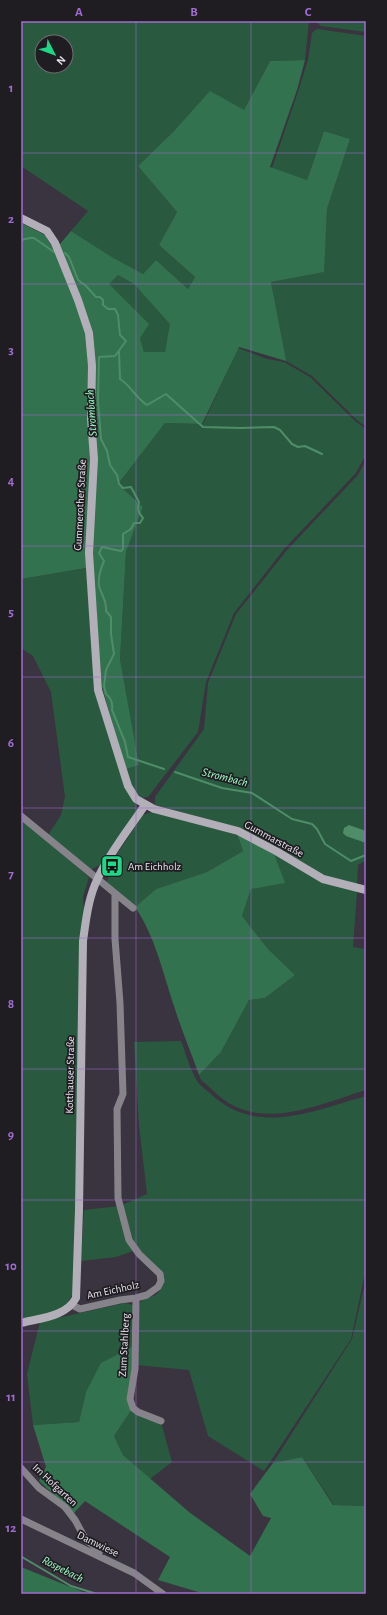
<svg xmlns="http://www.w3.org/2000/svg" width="387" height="1615" font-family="'Alegreya Sans',sans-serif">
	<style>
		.green { fill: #295a3f; fill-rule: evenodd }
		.forest { fill: #33724f; fill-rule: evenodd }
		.water { fill: #4f8d69 }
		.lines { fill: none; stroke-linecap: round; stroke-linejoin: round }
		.stream { stroke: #4f8d69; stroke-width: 2 }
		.street { stroke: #86848a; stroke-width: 7 }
		.secondary { stroke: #b3afb9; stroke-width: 8 }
		.grid { fill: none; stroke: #a16ccf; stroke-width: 1; stroke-opacity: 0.55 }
		.labels { text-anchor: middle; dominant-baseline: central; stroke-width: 3.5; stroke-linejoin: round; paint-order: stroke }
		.street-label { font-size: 11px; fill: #e7e4ec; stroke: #1f1d22 }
		.poi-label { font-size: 11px; fill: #e7e4ec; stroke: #1f1d22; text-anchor: start }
		.water-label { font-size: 12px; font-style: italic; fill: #a0fbc5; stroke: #1f1d22 }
		.neatline { fill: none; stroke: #a16ccf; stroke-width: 1.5 }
		.grid-label { font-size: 13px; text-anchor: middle; font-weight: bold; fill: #a16ccf }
	</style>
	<rect width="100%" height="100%" fill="#39343f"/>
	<!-- green -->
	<path class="green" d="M 21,21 L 145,22 L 152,21 L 309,21 L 305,60 L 270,61 L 244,110 L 175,130 L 138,166 L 177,212 L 159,245 L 195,277 L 188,289 L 156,260 L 143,274 L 112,257 L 71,231 L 88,211 L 21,166 ZM 42,42 L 66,42 L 66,66 L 42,66 Z
		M 315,21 L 366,21 L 366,32 L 321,26 Z
		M 317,29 L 366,36 L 366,427 L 357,420 L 312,376 L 286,361 L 271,282 L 323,272 L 327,209 L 350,139 L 324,131 L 307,180 L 272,168 L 298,92 L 308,60 L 312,33 Z
		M 118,275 L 134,284 L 171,324 L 165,352 L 144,352 L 140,338 L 108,284 Z
		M 238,348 L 267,359 L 284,362 L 310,377 L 355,421 L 366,429 L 366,455 L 355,474 L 285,548 L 234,613 L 206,682 L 198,732 L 148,797 L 141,798 L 131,786 L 126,769 L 139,765 L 120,659 L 126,552 L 143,507 L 118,484 L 165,423 L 203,424 Z
		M 366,460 L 366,860 L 358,865 L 357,885 L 328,878 L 280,848 L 240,828 L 155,805 L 155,797 L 204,729 L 208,683 L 236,614 L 287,550 L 358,475 Z
		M 87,568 L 95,691 L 135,801 L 137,812 L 100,865 L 90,870 L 48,835 L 61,815 L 65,797 L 51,692 L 33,656 L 21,648 L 21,579 Z
		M 152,812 L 237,834 L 243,851 L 207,872 L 156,889 L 135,907 L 106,882 L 116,863 L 117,854 L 143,815 Z
		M 21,818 L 89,877 L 83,897 L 84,910 L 74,1293 L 65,1306 L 52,1312 L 21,1320 Z
		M 274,854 L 324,883 L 357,891 L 353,947 L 366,949 L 366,1090 C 323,1103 269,1129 227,1102 C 218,1096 210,1087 201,1080 L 199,1075 L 221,1052 L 249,1000 L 265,998 L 295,975 L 268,949 L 242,916 L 251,889 Z
		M 181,1041 C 186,1054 190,1069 197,1081 C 200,1086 208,1091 212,1095 C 258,1137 315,1110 366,1096 L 366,1269 L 351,1339 L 264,1471 L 208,1436 L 189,1370 L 136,1365 L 138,1305 C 144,1296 154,1300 160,1290 C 174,1271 140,1256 132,1241 C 126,1231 125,1216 122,1205 L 147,1194 L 139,1126 L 134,1042 Z
		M 120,1206 L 133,1251 L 116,1257 L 81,1261 L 84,1210 Z
		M 366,1279 L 366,1506 L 334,1505 L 302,1457 L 273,1463 L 352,1339 Z
		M 125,1303 L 133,1305 L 136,1345 L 86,1392 L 79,1422 L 33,1425 L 27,1374 L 40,1322 Z
		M 132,1409 L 161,1422 L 172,1462 L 150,1479 L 123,1455 L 114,1436 Z"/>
	<!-- forest -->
	<path class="forest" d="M 305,60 L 297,90 L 270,167 L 307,180 L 324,131 L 350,139 L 327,209 L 324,272 L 271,282 L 286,360 L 286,361 L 239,347 L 202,424 L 165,423 L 118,484 L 143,507 L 126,552 L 120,659 L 139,765 L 126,769 L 102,687 L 92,567 L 21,579 L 21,223 L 45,235 L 51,245 L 60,244 L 71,231 L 112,257 L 143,274 L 156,260 L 188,289 L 195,277 L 159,245 L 177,212 L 138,166 L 175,130 L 210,91 L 244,110 L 270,61 ZM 118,275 L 134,284 L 170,324 L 165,352 L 144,352 L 140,338 L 149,324 L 109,284 Z
		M 237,834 L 274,854 L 285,883 L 251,889 L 242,916 L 268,949 L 295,975 L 265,998 L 249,1000 L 221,1052 L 199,1075 C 191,1052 181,1029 174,1006 C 163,973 155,936 135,907 L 156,889 L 207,872 L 243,851 Z
		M 136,1345 L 132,1409 L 114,1436 L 123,1455 L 189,1512 L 250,1556 L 271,1518 L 263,1516 L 250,1494 L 273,1463 L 302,1457 L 333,1505 L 366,1506 L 366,1594 L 205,1594 L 158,1580 L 170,1557 L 85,1501 L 74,1513 L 39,1481 L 46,1467 L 33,1425 L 79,1422 L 86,1392 L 101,1363 Z
		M 21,1567 L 88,1594 L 21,1594 Z"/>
	<!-- water -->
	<path class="water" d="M 349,825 L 366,831 L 366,843 L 346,836 L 343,833 L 344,828 Z"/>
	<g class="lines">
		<!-- stream -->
		<path class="stream" d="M 21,240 L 30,238 L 34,238 L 54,252
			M 65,253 L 69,257 L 78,280 L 86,286 L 96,297 L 100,297 L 103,300 L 103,305 L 108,309 L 115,309 L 118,315 L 120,335 L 126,341 L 115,356 L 99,357 L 98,401 L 101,439 L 107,451 L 110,465 L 117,475 L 119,484 L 123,488 L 131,487 L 139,502 C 137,509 138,512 143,518 L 140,523 L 134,523 L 131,529 L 123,534 L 123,549 L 121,551 L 102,547 L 99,553 L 104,561 C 101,568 98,579 99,586 C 102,596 107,601 106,611 L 111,617 L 111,634 L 114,654 L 106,670 L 104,686 L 106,694 C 111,698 113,704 112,710 L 125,742 L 128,757 L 164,769
			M 119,352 L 120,379 C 132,387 135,397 147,405 L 166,394 L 203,427 L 241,428 L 274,427 L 280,430 L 292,444 L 298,447 L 305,446 L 322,454
			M 175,772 L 222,788 L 252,793 L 292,819 L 312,824 L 317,829 L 325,844 L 351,861 L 366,855
			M 22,1557 L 71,1586 L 97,1594"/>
		<!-- street -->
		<path class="street" d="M 21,816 L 133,908
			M 136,1298 L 135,1369 L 130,1399 L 133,1408 L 138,1412 L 161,1421
			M 72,1305 L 80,1309 L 120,1300 L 136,1298 L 147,1295 L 158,1287 L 161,1281 L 160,1274 L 139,1254 L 129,1240 L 118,1198 L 117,1109 L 123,1094 L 120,1003 L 115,939 L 115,895
			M 21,1468 L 39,1488 L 65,1507 L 75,1520 L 86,1540 L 99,1550 L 99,1556
			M 21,1519 L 134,1573 L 163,1594"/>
		<!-- secondary -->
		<path class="secondary" d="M 21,218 L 47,231 L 55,243 L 78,300 L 89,333 L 92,366 L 91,418 L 94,459 L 89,553 L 98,690 L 128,786 L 136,799 L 154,809 L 238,831 L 276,851 L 323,879 L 366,890
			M 21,1323 C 40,1318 66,1317 76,1298 L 79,1210 L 83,941 C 86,920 88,898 98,878 C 110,852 129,829 145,805"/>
	</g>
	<!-- grid -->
	<path class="grid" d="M 136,21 L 136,1594M 251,21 L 251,1594M 21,153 L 366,153M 21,284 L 366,284M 21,415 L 366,415M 21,546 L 366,546M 21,677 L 366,677M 21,808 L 366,808M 21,938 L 366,938M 21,1069 L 366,1069M 21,1200 L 366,1200M 21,1331 L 366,1331M 21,1462 L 366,1462"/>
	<!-- icons -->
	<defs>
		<g id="bus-square" transform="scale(1.15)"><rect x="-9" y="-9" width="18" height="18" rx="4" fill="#1ed888" stroke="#1f1d22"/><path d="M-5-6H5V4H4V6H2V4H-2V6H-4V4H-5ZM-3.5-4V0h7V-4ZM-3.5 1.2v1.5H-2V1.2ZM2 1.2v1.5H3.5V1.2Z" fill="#111"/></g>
	</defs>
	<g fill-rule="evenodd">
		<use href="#bus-square" x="112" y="866"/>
	</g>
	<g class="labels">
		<!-- street labels -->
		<g class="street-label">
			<text transform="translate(80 505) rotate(-87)">Gummerother Straße</text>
			<text transform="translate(274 839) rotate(28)">Gummarstraße</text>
			<text transform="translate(70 1075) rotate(-89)">Kotthauser Straße</text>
			<text transform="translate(113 1290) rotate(-12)">Am Eichholz</text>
			<text transform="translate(124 1345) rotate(-87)">Zum Stahlberg</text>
			<text transform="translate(55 1485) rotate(43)">Im Hofgarten</text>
			<text transform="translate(98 1544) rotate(26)">Damwiese</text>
		</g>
		<!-- poi labels -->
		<g class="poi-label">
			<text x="128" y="866">Am Eichholz</text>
		</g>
		<!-- water labels -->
		<g class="water-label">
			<text transform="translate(91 413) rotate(-94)">Strombach</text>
			<text transform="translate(225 777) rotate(14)">Strombach</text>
			<text transform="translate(63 1569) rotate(27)">Rospebach</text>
		</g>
	</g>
	<!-- border -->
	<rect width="387" height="1615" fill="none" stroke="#1f1d22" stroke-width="44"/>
	<!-- north arrow -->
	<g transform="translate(54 54) rotate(132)"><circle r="19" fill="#1f1d22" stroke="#6f6d73"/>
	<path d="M0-3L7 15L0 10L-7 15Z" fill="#1ed888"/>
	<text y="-6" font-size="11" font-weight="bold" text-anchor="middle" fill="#e7e4ec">N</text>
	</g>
	<rect x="22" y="22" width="343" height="1571" class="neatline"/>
	<g class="grid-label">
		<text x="79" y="16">A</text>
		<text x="194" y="16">B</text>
		<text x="308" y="16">C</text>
		<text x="11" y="92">1</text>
		<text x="11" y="223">2</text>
		<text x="11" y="354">3</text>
		<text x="11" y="485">4</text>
		<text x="11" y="616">5</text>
		<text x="11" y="747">6</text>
		<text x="11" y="878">7</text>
		<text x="11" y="1008">8</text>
		<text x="11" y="1139">9</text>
		<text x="11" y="1270">10</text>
		<text x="11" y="1401">11</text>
		<text x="11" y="1532">12</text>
	</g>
</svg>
